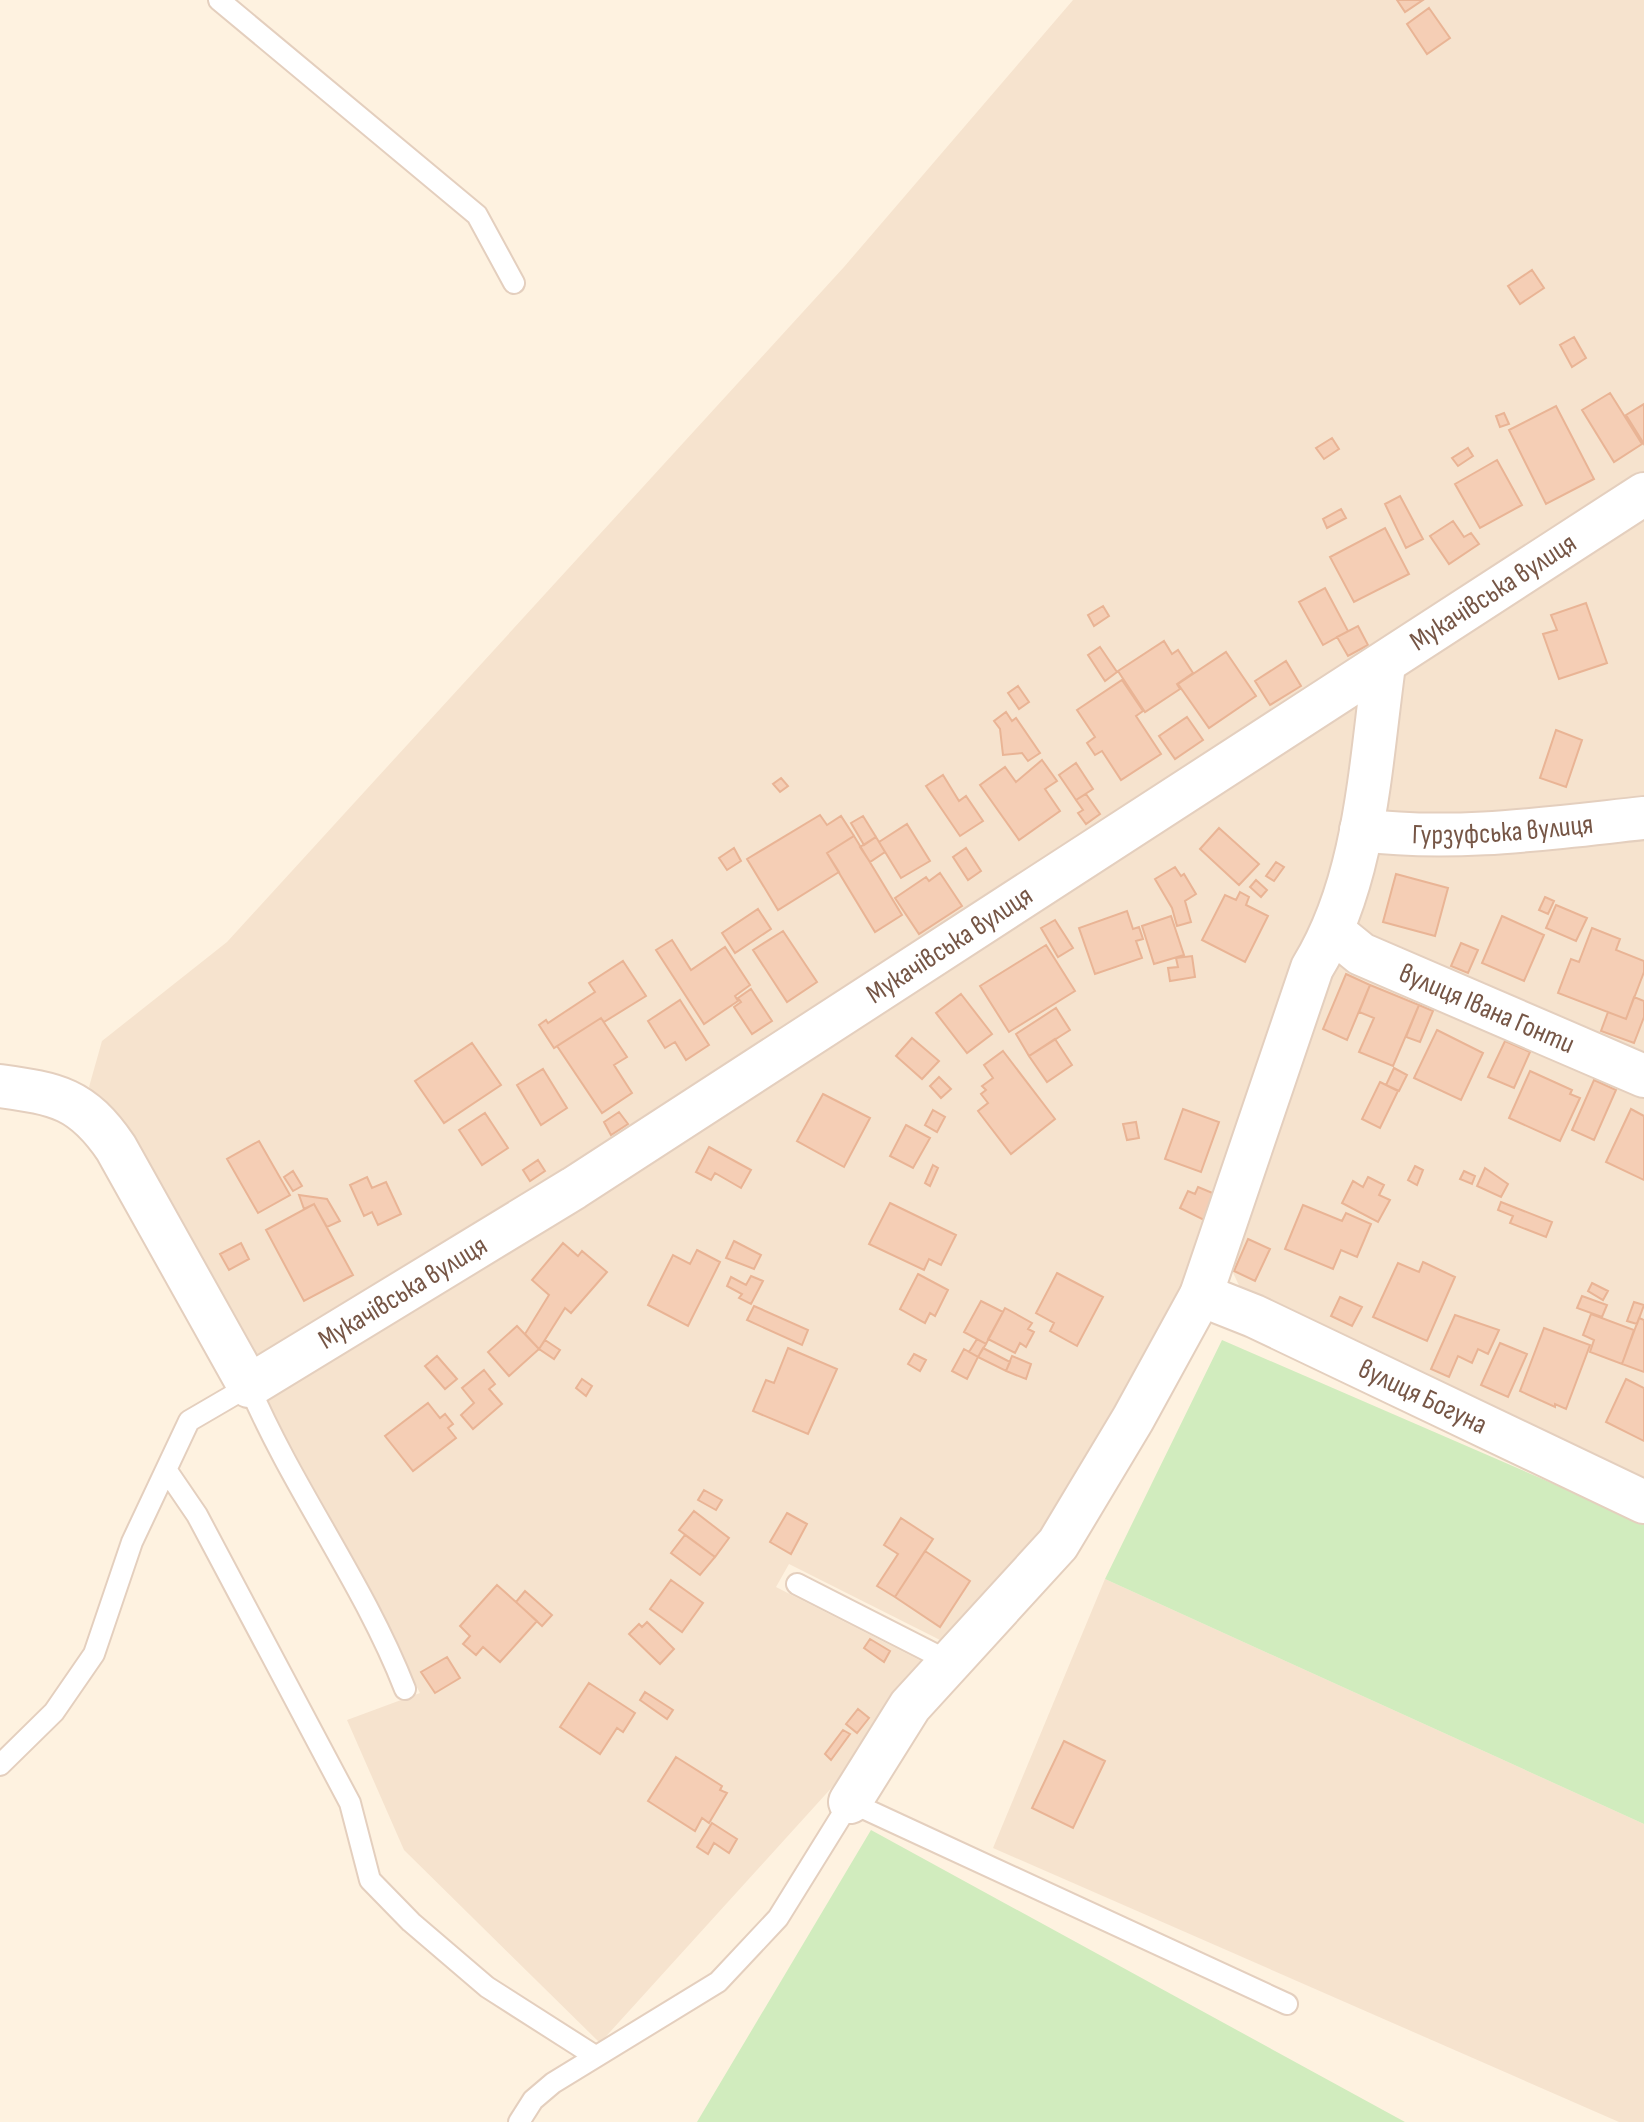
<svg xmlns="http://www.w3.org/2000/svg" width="1644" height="2122" font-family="'Sofia Sans Condensed',sans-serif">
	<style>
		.residential { fill: #f6e3ce }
		.green { fill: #d1ecbe }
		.building { fill: #f5ceb5; stroke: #e9b495; stroke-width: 2 }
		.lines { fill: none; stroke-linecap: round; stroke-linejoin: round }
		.service-casing { stroke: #e4cfbe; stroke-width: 24 }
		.minor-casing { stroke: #e4cfbe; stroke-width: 46 }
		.service { stroke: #fff; stroke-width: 20 }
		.minor { stroke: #fff; stroke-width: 42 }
		.labels { text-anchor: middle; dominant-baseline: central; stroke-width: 8; stroke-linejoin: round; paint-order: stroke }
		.street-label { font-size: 28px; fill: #765646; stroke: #fff6e8 }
	</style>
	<rect width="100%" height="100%" fill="#fef2e0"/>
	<!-- residential -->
	<path class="residential" d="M 1073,0 L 1644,0 L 1644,476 L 262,1363 L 89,1087 L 102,1041 L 227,942 L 844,267 Z
		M 1644,512 L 1644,811 L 1416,830 L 1376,806 L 1401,668 Z
		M 1356,699 L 1373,712 L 1353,831 L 1193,1292 L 1049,1542 L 950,1645 L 789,1564 L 776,1587 L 931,1666 L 874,1741 L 600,2043 L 404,1850 L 347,1720 L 420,1693 L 356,1569 L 281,1445 L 265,1399 Z
		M 1644,829 L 1644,1066 L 1369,947 L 1355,922 L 1370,846 Z
		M 1353,962 L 1644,1086 L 1644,1494 L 1246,1300 L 1225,1256 L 1323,966 Z
		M 1105,1579 L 1644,1824 L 1644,2122 L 1619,2122 L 993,1848 Z"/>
	<!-- green -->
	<path class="green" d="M 1222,1340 L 1644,1523 L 1644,1824 L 1105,1579 Z
		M 871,1830 L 1405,2122 L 697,2122 Z"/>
	<!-- building -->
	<path class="building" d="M 1397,0 L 1423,0 L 1405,12 Z
		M 1429,8 L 1450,38 L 1427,54 L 1407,24 Z
		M 1532,270 L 1544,288 L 1520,304 L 1508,286 Z
		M 1574,337 L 1586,358 L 1572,367 L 1560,345 Z
		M 1610,393 L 1642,444 L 1614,462 L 1582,410 Z
		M 1644,404 L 1644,444 L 1626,415 Z
		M 1556,406 L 1594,479 L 1546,504 L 1509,430 Z
		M 1504,413 L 1509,424 L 1500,427 L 1496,416 Z
		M 1332,438 L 1339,449 L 1324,459 L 1316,448 Z
		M 1468,448 L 1473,456 L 1458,466 L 1452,458 Z
		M 1497,460 L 1522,505 L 1480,528 L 1455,484 Z
		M 1400,496 L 1423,539 L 1406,548 L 1385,504 Z
		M 1341,509 L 1346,518 L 1327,528 L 1323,519 Z
		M 1453,521 L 1464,537 L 1471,533 L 1479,544 L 1449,564 L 1430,536 Z
		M 1385,528 L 1409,574 L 1354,602 L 1330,557 Z
		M 1325,588 L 1348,631 L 1323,645 L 1299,602 Z
		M 1586,603 L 1607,663 L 1559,679 L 1543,634 L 1557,630 L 1551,615 Z
		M 1103,606 L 1109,616 L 1094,626 L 1088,615 Z
		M 1358,626 L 1368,645 L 1348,656 L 1337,637 Z
		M 1164,641 L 1172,654 L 1178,650 L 1193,673 L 1177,684 L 1180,689 L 1145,712 L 1118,671 Z
		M 1100,647 L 1117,672 L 1105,681 L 1088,655 Z
		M 1226,652 L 1256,696 L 1209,728 L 1178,684 Z
		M 1286,661 L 1301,686 L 1270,705 L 1255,681 Z
		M 1122,680 L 1143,711 L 1136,716 L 1161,754 L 1121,780 L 1102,751 L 1095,755 L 1087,743 L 1095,737 L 1077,710 Z
		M 1018,686 L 1029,702 L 1019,709 L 1008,693 Z
		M 1006,712 L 1012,721 L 1016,718 L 1040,753 L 1028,761 L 1022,753 L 1003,755 L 1000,729 L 994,721 Z
		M 1187,717 L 1203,740 L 1175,759 L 1159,736 Z
		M 1556,730 L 1582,740 L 1566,787 L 1540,778 Z
		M 1042,760 L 1057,781 L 1045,789 L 1060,811 L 1019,840 L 980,785 L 1005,767 L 1016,782 Z
		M 1076,763 L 1093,789 L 1076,800 L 1059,775 Z
		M 943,775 L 959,801 L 966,796 L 983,821 L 960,836 L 926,786 Z
		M 781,778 L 788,786 L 780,792 L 773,784 Z
		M 1086,794 L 1100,814 L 1086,824 L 1078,813 L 1083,810 L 1076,800 Z
		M 820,815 L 827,825 L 841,816 L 854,836 L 827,853 L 839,872 L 778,910 L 747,859 Z
		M 863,816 L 876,837 L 864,845 L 851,823 Z
		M 907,824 L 930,861 L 901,878 L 879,842 Z
		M 1219,828 L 1259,864 L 1239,885 L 1200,849 Z
		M 854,836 L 902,915 L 875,932 L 827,853 Z
		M 876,837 L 885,852 L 870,862 L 860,847 Z
		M 734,848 L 741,861 L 727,870 L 719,858 Z
		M 966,848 L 981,871 L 968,880 L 953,857 Z
		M 1276,862 L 1284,867 L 1274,881 L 1266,876 Z
		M 1175,867 L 1181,876 L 1184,874 L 1196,894 L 1185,901 L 1191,922 L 1177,926 L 1172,908 L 1155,879 Z
		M 940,873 L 962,906 L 919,934 L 895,898 L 926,877 L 929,881 Z
		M 1396,874 L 1448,888 L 1435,936 L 1383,922 Z
		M 1256,880 L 1267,890 L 1261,897 L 1250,887 Z
		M 1240,892 L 1249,897 L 1246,905 L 1268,916 L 1245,962 L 1202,940 L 1225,895 L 1236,900 Z
		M 1545,897 L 1554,901 L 1548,914 L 1539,910 Z
		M 1556,905 L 1587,918 L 1576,941 L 1546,928 Z
		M 758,909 L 771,929 L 735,953 L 722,933 Z
		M 1127,911 L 1133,929 L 1139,927 L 1143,939 L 1136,941 L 1142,958 L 1095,974 L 1079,928 Z
		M 1171,916 L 1184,955 L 1154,964 L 1142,926 Z
		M 1502,916 L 1544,935 L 1524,981 L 1482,963 Z
		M 1055,920 L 1073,948 L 1058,957 L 1041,928 Z
		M 1592,928 L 1620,939 L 1616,950 L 1644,961 L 1644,972 L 1626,1019 L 1558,993 L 1571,959 L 1579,962 Z
		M 783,931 L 817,982 L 787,1002 L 753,950 Z
		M 672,940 L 691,970 L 725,947 L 750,985 L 735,996 L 738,1001 L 704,1024 L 656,950 Z
		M 1461,943 L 1478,950 L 1468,973 L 1451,966 Z
		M 1046,945 L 1075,991 L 1009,1032 L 980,986 Z
		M 1192,956 L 1195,977 L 1170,981 L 1168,968 L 1178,967 L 1176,958 Z
		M 623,961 L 646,996 L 604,1022 L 601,1018 L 554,1048 L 539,1025 L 546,1020 L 548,1023 L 595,992 L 589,983 Z
		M 1346,974 L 1370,985 L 1347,1040 L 1323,1029 Z
		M 1370,985 L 1419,1005 L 1393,1066 L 1359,1052 L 1374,1018 L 1359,1012 Z
		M 751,989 L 772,1021 L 752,1034 L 734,1007 L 741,1002 L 738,998 Z
		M 961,994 L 992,1034 L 967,1053 L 936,1013 Z
		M 1634,997 L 1644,1001 L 1644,1017 L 1634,1043 L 1601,1031 L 1608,1012 L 1626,1019 Z
		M 680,1000 L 709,1045 L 686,1060 L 675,1042 L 665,1048 L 648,1021 Z
		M 1419,1005 L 1433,1011 L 1420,1042 L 1406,1037 Z
		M 1056,1008 L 1070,1030 L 1029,1056 L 1016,1034 Z
		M 601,1018 L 627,1057 L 614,1065 L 632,1093 L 602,1113 L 557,1046 Z
		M 1437,1030 L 1483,1053 L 1461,1100 L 1414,1078 Z
		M 912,1038 L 939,1061 L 922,1079 L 896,1056 Z
		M 1055,1039 L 1072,1065 L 1047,1082 L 1029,1056 Z
		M 1505,1041 L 1530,1052 L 1514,1088 L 1488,1077 Z
		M 472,1043 L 501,1085 L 444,1123 L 415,1081 Z
		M 1003,1051 L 1055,1119 L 1011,1154 L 978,1111 L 988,1103 L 981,1094 L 986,1090 L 982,1086 L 993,1078 L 984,1065 Z
		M 1394,1068 L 1407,1075 L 1399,1091 L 1386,1085 Z
		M 543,1069 L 567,1108 L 541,1125 L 517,1085 Z
		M 1530,1071 L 1572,1090 L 1570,1094 L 1580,1098 L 1560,1141 L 1509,1118 Z
		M 939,1077 L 951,1089 L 941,1098 L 930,1086 Z
		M 1594,1080 L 1616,1090 L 1594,1140 L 1572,1130 Z
		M 1380,1082 L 1398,1091 L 1380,1128 L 1362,1119 Z
		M 823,1094 L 870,1118 L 844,1167 L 797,1141 Z
		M 1183,1109 L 1219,1122 L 1201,1172 L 1165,1159 Z
		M 1631,1109 L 1644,1116 L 1644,1180 L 1606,1162 Z
		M 933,1110 L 945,1117 L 937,1132 L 925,1125 Z
		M 619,1112 L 628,1124 L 611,1135 L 604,1122 Z
		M 485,1113 L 508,1148 L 482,1165 L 459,1130 Z
		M 1136,1122 L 1139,1138 L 1127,1140 L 1123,1124 Z
		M 906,1125 L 930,1138 L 913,1168 L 890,1156 Z
		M 259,1141 L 290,1195 L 258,1213 L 227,1159 Z
		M 709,1147 L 751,1170 L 741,1188 L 715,1173 L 711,1180 L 696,1172 Z
		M 538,1160 L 545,1171 L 530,1181 L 523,1170 Z
		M 933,1165 L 938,1168 L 930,1186 L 925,1183 Z
		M 1415,1166 L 1423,1170 L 1417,1185 L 1408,1180 Z
		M 1485,1168 L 1508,1184 L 1501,1197 L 1477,1186 Z
		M 293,1171 L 302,1186 L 293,1191 L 284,1177 Z
		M 1464,1171 L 1475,1176 L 1472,1184 L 1460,1179 Z
		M 367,1177 L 372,1188 L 386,1182 L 401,1214 L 378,1225 L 372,1212 L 364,1216 L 350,1185 Z
		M 1368,1177 L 1384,1185 L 1379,1195 L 1390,1200 L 1378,1222 L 1342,1203 L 1353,1181 L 1363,1187 Z
		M 1198,1187 L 1215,1194 L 1204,1220 L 1180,1208 L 1188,1191 L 1195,1194 Z
		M 299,1195 L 327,1199 L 340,1221 L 327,1227 L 314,1204 L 304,1209 Z
		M 1501,1202 L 1552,1222 L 1546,1237 L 1510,1223 L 1513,1216 L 1498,1210 Z
		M 890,1203 L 956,1235 L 941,1265 L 929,1259 L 924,1270 L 869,1244 Z
		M 314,1204 L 353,1275 L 304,1301 L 266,1230 Z
		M 1303,1205 L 1342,1221 L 1346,1213 L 1371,1224 L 1357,1257 L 1341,1250 L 1333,1269 L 1285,1249 Z
		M 1248,1239 L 1270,1249 L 1255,1281 L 1234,1271 Z
		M 734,1241 L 761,1255 L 754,1269 L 726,1258 Z
		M 241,1243 L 249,1259 L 229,1270 L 220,1254 Z
		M 563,1243 L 578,1256 L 582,1251 L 607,1272 L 571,1313 L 565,1308 L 539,1349 L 525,1334 L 549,1295 L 532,1280 Z
		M 697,1250 L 720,1262 L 688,1326 L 648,1305 L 673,1255 L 690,1264 Z
		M 1423,1262 L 1455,1277 L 1427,1341 L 1373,1317 L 1398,1263 L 1419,1272 Z
		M 1057,1273 L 1103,1297 L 1077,1346 L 1050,1331 L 1054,1323 L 1036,1313 Z
		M 918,1274 L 948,1290 L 935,1316 L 930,1313 L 925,1323 L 900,1309 Z
		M 751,1276 L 763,1281 L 751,1304 L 739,1298 L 742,1294 L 727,1286 L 731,1277 L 746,1285 Z
		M 1592,1283 L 1608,1291 L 1603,1300 L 1588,1291 Z
		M 1582,1296 L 1607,1305 L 1602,1317 L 1577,1308 Z
		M 1340,1297 L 1362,1307 L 1352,1326 L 1331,1316 Z
		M 981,1301 L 1003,1312 L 986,1344 L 964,1332 Z
		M 1634,1302 L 1644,1305 L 1637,1324 L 1627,1321 Z
		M 754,1306 L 808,1330 L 802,1345 L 747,1320 Z
		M 1005,1308 L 1032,1323 L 1028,1329 L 1034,1332 L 1026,1347 L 1020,1343 L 1015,1353 L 988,1339 Z
		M 1591,1314 L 1634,1330 L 1622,1364 L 1590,1352 L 1594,1340 L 1583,1335 Z
		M 1455,1315 L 1499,1330 L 1488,1354 L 1478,1349 L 1472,1363 L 1458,1356 L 1449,1377 L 1431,1369 Z
		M 1639,1318 L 1644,1320 L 1644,1372 L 1622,1364 Z
		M 517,1326 L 539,1349 L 509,1376 L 488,1352 Z
		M 1544,1328 L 1590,1345 L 1566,1409 L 1555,1404 L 1555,1407 L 1520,1391 Z
		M 977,1339 L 986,1344 L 978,1357 L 969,1352 Z
		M 545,1340 L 560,1350 L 554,1359 L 539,1349 Z
		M 1500,1343 L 1527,1354 L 1508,1397 L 1481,1385 Z
		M 788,1348 L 837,1369 L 808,1434 L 753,1411 L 766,1380 L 774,1383 Z
		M 983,1348 L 1010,1362 L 1006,1371 L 978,1357 Z
		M 964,1349 L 978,1357 L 967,1379 L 952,1371 Z
		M 914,1354 L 926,1360 L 920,1371 L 908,1364 Z
		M 437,1356 L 457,1379 L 445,1389 L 425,1366 Z
		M 1012,1356 L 1031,1364 L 1026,1379 L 1006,1371 Z
		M 484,1370 L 495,1384 L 489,1389 L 502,1404 L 473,1429 L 461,1415 L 474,1403 L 462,1388 Z
		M 582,1379 L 592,1386 L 586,1396 L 576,1388 Z
		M 1626,1379 L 1644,1388 L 1644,1441 L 1606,1422 Z
		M 428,1403 L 440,1418 L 445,1414 L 453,1424 L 448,1428 L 456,1438 L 413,1471 L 385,1436 Z
		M 704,1490 L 722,1500 L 716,1510 L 698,1500 Z
		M 694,1511 L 729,1538 L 715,1557 L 679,1530 Z
		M 787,1513 L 807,1524 L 791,1554 L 770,1542 Z
		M 901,1518 L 933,1539 L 895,1597 L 877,1586 L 898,1554 L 884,1545 Z
		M 685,1535 L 715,1557 L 700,1575 L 671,1553 Z
		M 925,1551 L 970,1581 L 940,1627 L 895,1597 Z
		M 671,1580 L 703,1603 L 682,1632 L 650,1609 Z
		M 497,1585 L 537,1621 L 500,1662 L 483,1647 L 476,1655 L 463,1644 L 470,1636 L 460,1626 Z
		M 525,1591 L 552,1615 L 542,1626 L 516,1602 Z
		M 647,1622 L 674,1649 L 660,1664 L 629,1634 L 639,1624 L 642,1627 Z
		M 870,1639 L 890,1651 L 884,1662 L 864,1648 Z
		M 447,1657 L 460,1678 L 435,1693 L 421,1672 Z
		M 589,1683 L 635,1713 L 623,1732 L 617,1728 L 600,1754 L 560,1727 Z
		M 645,1692 L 673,1710 L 667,1719 L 640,1700 Z
		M 858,1709 L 869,1718 L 857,1733 L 846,1724 Z
		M 843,1730 L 850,1734 L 831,1760 L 825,1754 Z
		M 1064,1741 L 1105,1761 L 1073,1828 L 1032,1808 Z
		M 676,1757 L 722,1786 L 720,1790 L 727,1793 L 709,1823 L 702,1818 L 695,1831 L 648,1801 Z
		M 712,1823 L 737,1839 L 729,1853 L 714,1843 L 708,1854 L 697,1847 Z"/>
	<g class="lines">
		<!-- service casing -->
		<g class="service-casing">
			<path id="service" d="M 219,0 L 477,215 L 514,283
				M 167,1471 L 197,1515 L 350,1803 L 370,1880 L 411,1922 L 487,1987 L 595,2056
				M 797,1584 L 950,1662
				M 0,1765 L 54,1712 L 94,1654 L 132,1542 L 189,1421 L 249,1386 C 294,1491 363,1582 405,1689
				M 519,2122 L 533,2100 L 553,2083 L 718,1982 L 778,1918 L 850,1802 L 1287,2004"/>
		</g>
		<!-- minor casing -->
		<g class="minor-casing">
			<g id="minor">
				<path id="s1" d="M 1361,830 C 1455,842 1550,828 1644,818"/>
				<path id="s2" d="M 1334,932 L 1361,954 L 1644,1076"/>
				<path id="s3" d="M 0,1086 C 57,1094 82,1098 116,1148 L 249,1386 L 574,1188 L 1644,494"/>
				<path id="s4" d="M 1201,1295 L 1254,1316 L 1644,1502"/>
				<path d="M 850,1802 L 910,1706 L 1058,1544 L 1133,1419 L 1201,1295 L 1312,968 C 1366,880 1370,766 1384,665"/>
			</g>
		</g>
		<!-- service -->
		<use href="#service" class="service"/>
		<!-- minor -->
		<use href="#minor" class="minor"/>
	</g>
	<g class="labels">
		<!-- street labels -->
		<g class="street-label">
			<text stroke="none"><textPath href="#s3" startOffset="1886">Мукачівська вулиця</textPath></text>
			<text stroke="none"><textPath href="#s1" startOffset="142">Гурзуфська вулиця</textPath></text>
			<text stroke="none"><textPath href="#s3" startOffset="1238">Мукачівська вулиця</textPath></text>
			<text stroke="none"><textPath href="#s2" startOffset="172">вулиця Івана Гонти</textPath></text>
			<text stroke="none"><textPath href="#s3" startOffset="590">Мукачівська вулиця</textPath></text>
			<text stroke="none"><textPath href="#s4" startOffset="244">вулиця Богуна</textPath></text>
		</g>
	</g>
</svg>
